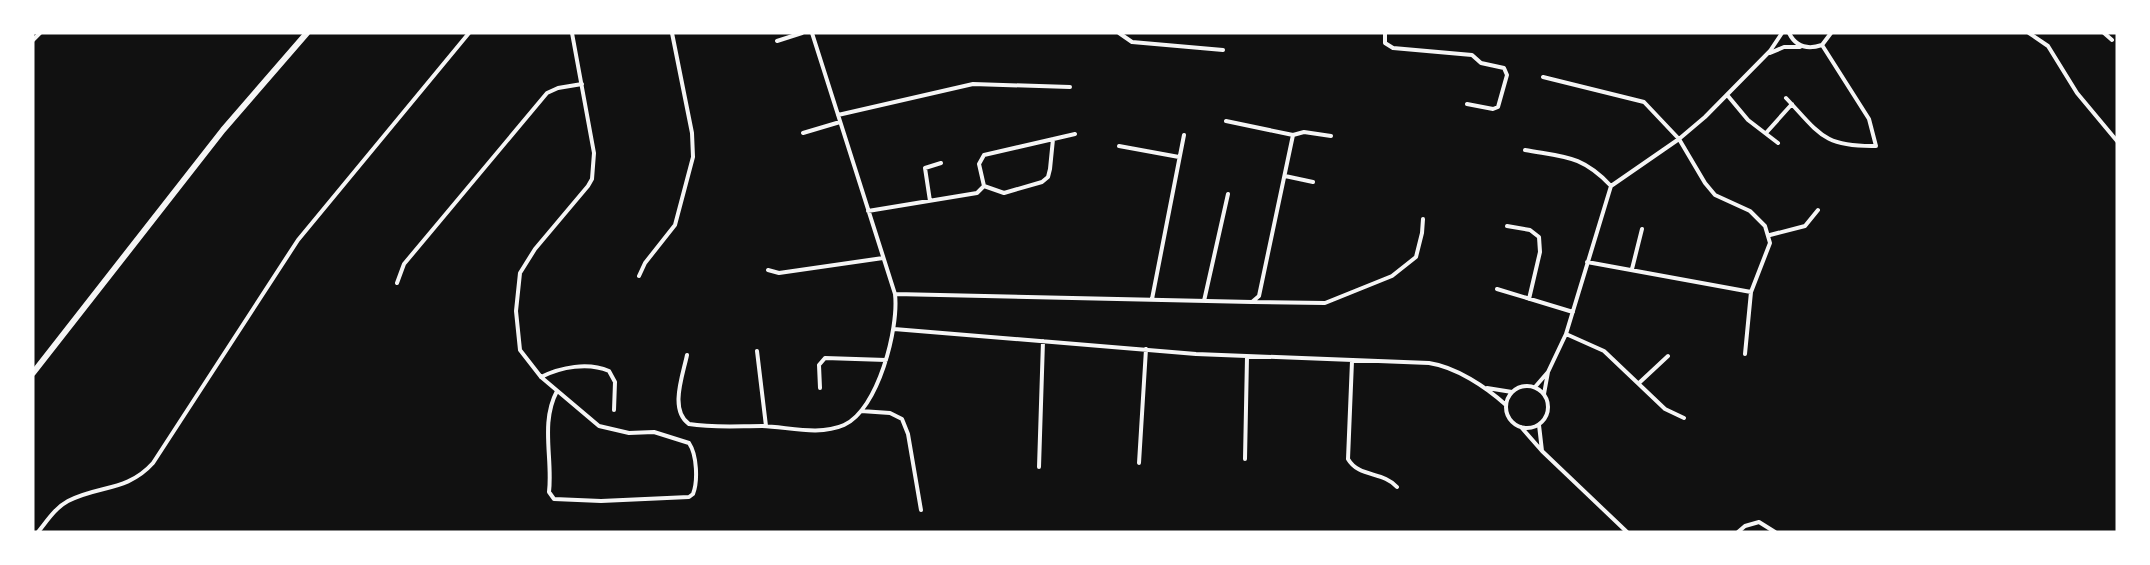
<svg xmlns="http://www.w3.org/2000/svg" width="2150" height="565" font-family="'Titillium Web',sans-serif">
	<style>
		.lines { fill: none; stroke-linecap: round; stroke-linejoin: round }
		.minor { stroke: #f5f5f5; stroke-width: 4 }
		.trunk { stroke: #f5f5f5; stroke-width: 6 }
	</style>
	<rect width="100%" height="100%" fill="#111"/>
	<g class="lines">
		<!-- minor -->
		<path class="minor" d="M 1119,33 L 1132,42 L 1223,50
			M 1385,33 L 1385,43 L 1393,48 L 1472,55 L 1481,63 L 1504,68 L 1507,75 L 1498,107 L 1493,109 L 1467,104
			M 1789,33 C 1796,47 1807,50 1822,45 L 1831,33
			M 2029,33 L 2048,46 L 2077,93 L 2117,141
			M 2104,33 L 2112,40
			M 33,40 L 40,33
			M 777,41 L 802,33
			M 1770,53 L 1784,47 L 1800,47
			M 1543,77 L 1644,102 L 1679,139 L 1705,183 L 1715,195 L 1750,211 L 1765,226 L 1770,243 L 1751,292 L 1745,354
			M 1728,96 L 1748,120 L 1778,143
			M 1786,98 C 1820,134 1823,147 1876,146 L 1869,119 L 1822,45
			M 838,115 L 973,84 L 1070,87
			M 803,133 L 840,122
			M 1766,133 L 1792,104
			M 1293,135 L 1304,132 L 1331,136
			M 1119,146 L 1179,157
			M 1525,150 C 1564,157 1582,155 1611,186
			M 1285,176 L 1313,182
			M 984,186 L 1004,193 L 1042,182 L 1048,177 L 1050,169 L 1053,139
			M 930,201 L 925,168 L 941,163
			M 868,211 L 977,193 L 984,186 L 979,164 L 984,155 L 1075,134
			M 1507,226 L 1530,230 L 1539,237 L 1540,252 L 1529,299
			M 1770,235 L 1805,226 L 1818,210
			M 1587,262 L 1751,292
			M 1632,269 L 1642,229
			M 768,270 L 779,273 L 883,258
			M 639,276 L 645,263 L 675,225 L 693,157 L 692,133 L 672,33
			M 397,283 L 404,264 L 547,93 L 558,88 L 582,84
			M 1497,289 L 1573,312
			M 895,294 L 1252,302 L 1259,296 L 1293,135 L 1226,121
			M 1152,299 L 1184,135
			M 1204,301 L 1228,194
			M 1253,302 L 1325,303 L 1392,276 L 1416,257 L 1422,233 L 1423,219
			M 894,329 L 1196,354 L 1429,363 C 1456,367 1486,387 1506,405
			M 1566,334 L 1604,351 L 1665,409 L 1684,418
			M 757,351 L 766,426
			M 687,355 C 683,375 669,410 689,424 C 713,428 738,426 762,426 C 789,427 819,436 844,425 C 878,410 899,328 895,294 L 812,33
			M 1352,361 L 1348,459 C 1359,478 1383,471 1397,487
			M 541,377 C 561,367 588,362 609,371 L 615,382 L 614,410
			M 1639,383 L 1668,356
			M1506 407a21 21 0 1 1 42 0a21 21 0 1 1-42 0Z
			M 1535,387 L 1548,372 L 1566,334 L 1611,186 L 1679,139 L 1705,117 L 1770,51 L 1782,33
			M 820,388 L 819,365 L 825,358 L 886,360
			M 1487,388 L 1512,392
			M 557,391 C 540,423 553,459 549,492 L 554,499 L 601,501 L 689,497 L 693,494 C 698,481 697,455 689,443 L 654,432 L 629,433 L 599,426 L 541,377 L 520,350 L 516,311 L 520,273 L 535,249 L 588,186 L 592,179 L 594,153 L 572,33
			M 1544,394 L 1548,372
			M 861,411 L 890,413 L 902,419 L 908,434 L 921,510
			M 1539,425 L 1542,451
			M 1521,427 L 1542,451 L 1627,532
			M 1245,459 L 1247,357
			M 1139,463 L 1146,349
			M 1039,467 L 1043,341
			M 38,532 C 47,521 55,508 68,501 C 98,485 127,492 153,463 L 298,240 L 469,33
			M 1738,532 L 1745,526 L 1759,522 L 1775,532"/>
		<!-- trunk -->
		<path class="trunk" d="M 33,373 L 223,130 L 307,33"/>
	</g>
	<!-- border -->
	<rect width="2150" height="565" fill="none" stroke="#ffffff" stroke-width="69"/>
</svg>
